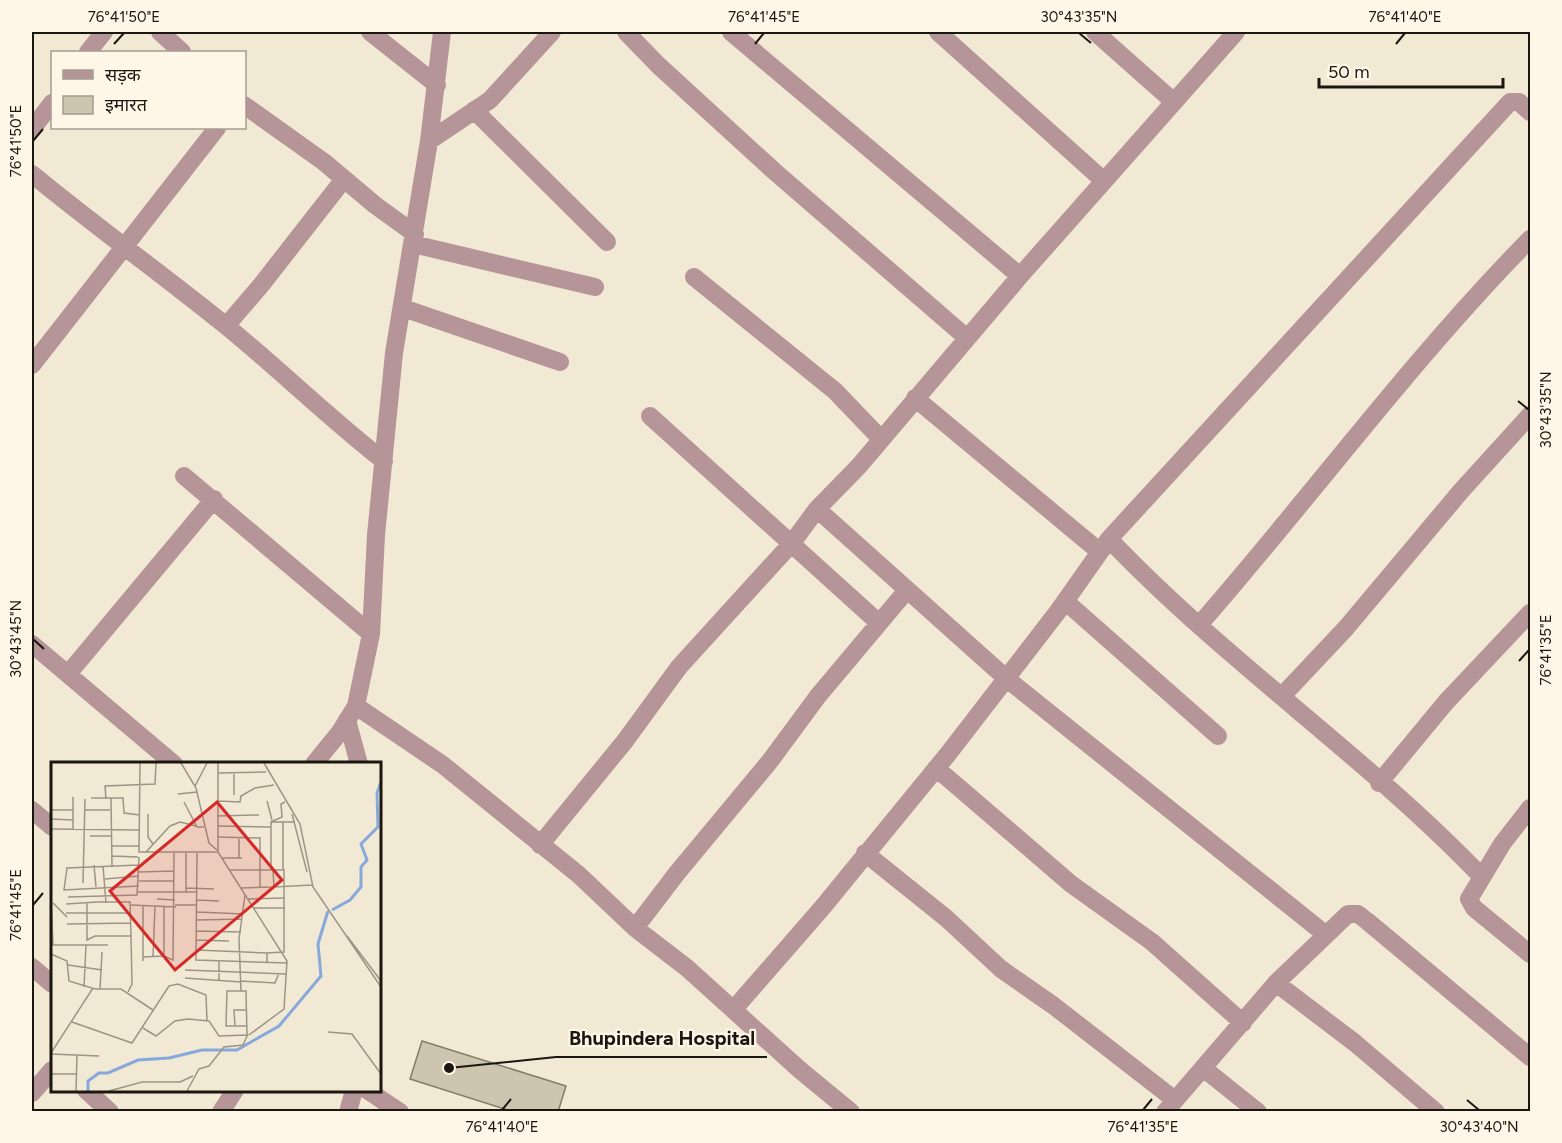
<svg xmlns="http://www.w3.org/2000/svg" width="1562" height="1143" font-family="Figtree,'Noto Sans Devanagari',sans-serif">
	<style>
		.building { fill: #cec5b1; stroke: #837b69; stroke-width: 1.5 }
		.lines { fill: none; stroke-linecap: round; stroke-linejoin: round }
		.street { stroke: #b59598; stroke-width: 18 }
		.ticks { fill: none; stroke: #1a1710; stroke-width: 2 }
		.inset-river { fill: none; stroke: #87a8db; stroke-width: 3 }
		.inset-road { fill: none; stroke: #9c9586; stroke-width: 1.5 }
		.view { fill: #d62828; fill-opacity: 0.15; stroke: #d62828; stroke-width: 3 }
		.inset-edge { fill: none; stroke: #1a1710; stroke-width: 3 }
		.leader { fill: none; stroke: #1a1710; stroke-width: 2 }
		.callout-dot { fill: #1a1710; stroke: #fef6e6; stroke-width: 2 }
		.callout-label { font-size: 20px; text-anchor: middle; font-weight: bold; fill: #1a1710; stroke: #fef6e6; stroke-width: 4.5; stroke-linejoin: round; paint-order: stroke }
		.neatline { fill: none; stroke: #1a1710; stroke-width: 2 }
		.ticks-label { font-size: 15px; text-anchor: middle; fill: #1a1710 }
	</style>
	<rect width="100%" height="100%" fill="#f2e9d5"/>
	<!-- building -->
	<path class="building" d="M 422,1041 L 566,1086 L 558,1112 L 514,1112 L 410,1079 Z"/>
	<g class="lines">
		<!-- street -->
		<path class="street" d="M 160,32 L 182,52
			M 370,32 L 437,85
			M 626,32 L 658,65 L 774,171 L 967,338
			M 731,32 L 1020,276
			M 938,32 L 1104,181
			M 1095,32 L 1174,102
			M 88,52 L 104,32
			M 244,105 L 324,162 L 375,205 L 415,234
			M 474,110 L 607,242
			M 32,129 L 52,103
			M 429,141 L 490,100 L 552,32
			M 32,174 C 95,226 162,274 225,325 C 279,369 329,418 384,461
			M 413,244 L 595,287
			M 694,277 L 835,391 L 881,439
			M 403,308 L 560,362
			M 226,326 L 262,284 L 344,179
			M 32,365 L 217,128
			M 915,398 L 1100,552
			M 650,416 L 879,623
			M 184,476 L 371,634
			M 817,509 L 1007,679 L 1325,934
			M 1109,539 C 1225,661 1366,756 1482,877
			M 1065,601 L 1218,736
			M 1199,625 C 1311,497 1411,360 1530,239
			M 32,644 L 174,764
			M 68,674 L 214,499
			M 1282,696 L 1346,628 L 1461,491 L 1530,415
			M 356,706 L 443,765 L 579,875 L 635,928 L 687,968 L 800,1070 L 851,1112
			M 347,720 L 359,764
			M 314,764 L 340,732 L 356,706 L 371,634 L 376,535 L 394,353 L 429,141 L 442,32
			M 936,768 L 1071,884 L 1152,942 L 1243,1023
			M 1379,783 L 1446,702 L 1530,613
			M 1530,808 L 1502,844 L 1469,899 L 1474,908 L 1530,954
			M 32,810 L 52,827
			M 540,845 L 625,741 L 679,667 L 792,543 L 817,509 L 859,466 L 1020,276 L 1236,32
			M 865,853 L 946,918 L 1001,969 L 1054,1006 L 1175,1100
			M 635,928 L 677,873 L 770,761 L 818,696 L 907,590
			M 32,967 L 52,984
			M 1276,983 L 1355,1043 L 1436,1112
			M 734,1009 L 822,908 L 948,754 L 1059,610 L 1109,539 L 1510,102 L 1519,102 L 1530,112
			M 1203,1068 L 1258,1112
			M 86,1090 L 110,1112
			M 367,1090 L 400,1112
			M 32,1093 L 52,1070
			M 221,1112 L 235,1090
			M 348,1112 L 354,1090
			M 1165,1112 L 1276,983 L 1348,914 L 1358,914 L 1367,921 L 1530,1057"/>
	</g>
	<!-- ticks -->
	<path class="ticks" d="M 1079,33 L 1091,43M 114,44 L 124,33M 755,44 L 764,33M 1396,44 L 1405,33M 33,141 L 43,129M 1518,401 L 1529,410M 33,639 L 44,649M 1519,661 L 1529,650M 33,905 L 43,893M 1467,1100 L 1479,1110M 502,1110 L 511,1099M 1143,1110 L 1152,1099"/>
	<!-- overview -->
	<g transform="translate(51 762)">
		<rect width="330" height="330" fill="#f2e9d5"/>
		<path class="inset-river" d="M 281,148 L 299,138 L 310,125 L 310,105 L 316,98 L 310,82 L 327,65 L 326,31 L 330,20M 37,329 L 37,319 L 48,311 L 57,311 L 87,298 L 118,296 L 151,288 L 186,288 L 228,264 L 270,214 L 267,182 L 277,149"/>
		<path class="inset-road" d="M 89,1 L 88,90 L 167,90M 130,1 L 145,26 L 158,81 L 166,88M 167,1 L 167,90 L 236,199 L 233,247 L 198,273M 213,1 L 249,62 L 262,125 L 330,225M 167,11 L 215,10M 144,24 L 156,1M 127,32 L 146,30M 183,33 L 183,12M 40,36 L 72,36 L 73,51 L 89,53M 60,36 L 61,104M 55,37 L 54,24 L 104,22 L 105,1M 167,39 L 189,40 L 190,34 L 204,26 L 223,23M 216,39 L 221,58M 133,40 L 146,65 L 153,65M 0,48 L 22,48M 34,48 L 59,48M 97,52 L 97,75 L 102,82M 241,52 L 256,110M 166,54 L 208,53M 0,57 L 22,58M 220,60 L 231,55 L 230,42 L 234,40M 166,64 L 220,65 L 220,60 L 244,60M 220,65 L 220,108M 0,67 L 88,68M 22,67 L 22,35M 39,74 L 60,74M 166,75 L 209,76 L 209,125M 188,76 L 188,96M 60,84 L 88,84M 95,90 L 119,64 L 129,60 L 145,64M 135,91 L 135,130M 146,91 L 145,198 L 236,201M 61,94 L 87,95M 170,96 L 191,96M 43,103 L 45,125M 52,104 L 55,141M 179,108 L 233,108 L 233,190 L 216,191 L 216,200M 222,108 L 223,125 L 261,123M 232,108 L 232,60M 88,110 L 123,109M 54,117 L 88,114M 88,119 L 123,119M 32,121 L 34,37M 88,124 L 13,128 L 16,106 L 88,103M 135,126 L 163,127M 190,126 L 223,125M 87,130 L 146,130M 17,135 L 86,133 L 88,95M 106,137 L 124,138M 197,137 L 234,136M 0,138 L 2,183M 146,138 L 168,139M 2,141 L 16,155M 15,142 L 46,140 L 79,140 L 80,174 L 44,174 L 36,178 L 36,141M 80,143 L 125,145M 124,143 L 146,143M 113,144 L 113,194 L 122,198 L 123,91M 203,146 L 234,146M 146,150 L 192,152M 15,151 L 80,151M 146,158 L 191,157M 16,162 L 80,161M 145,169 L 190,170M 296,174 L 330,219M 145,178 L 178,179M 0,183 L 35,183 L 33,225M 35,183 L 57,183M 145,188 L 216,191M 0,192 L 16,199 L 18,219 L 44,227 L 70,227 L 102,248M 92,195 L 113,194M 102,195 L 104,144M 92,199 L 92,144M 17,203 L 51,208M 134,208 L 235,212M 134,216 L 190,220M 168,219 L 168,199M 190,219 L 224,221 L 228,211M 49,227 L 51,190M 190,229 L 188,177 L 194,133M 77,230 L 81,222 L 80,174M 21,260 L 81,281 L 118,224 L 127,222 L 155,233 L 156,259M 184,264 L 183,248 L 195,248M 92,266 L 105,274 L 124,259 L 137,257 L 158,259 L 168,274 L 196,273 L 195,229 L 176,229 L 175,264 L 196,264M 277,270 L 301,272 L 330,312M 0,291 L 42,226M 0,292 L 48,294M 0,312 L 25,312M 25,329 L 26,293M 58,329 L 91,320 L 129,320 L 142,314M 136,329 L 148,307 L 158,304 L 173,285 L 192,283 L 197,272"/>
		<path class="view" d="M 166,40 L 231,118 L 124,208 L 59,129 Z"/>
		<rect width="330" height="330" class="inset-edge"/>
	</g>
	<!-- callouts -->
	<path class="leader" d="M449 1068L556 1057H767"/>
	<circle class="callout-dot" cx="449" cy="1068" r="6"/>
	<g class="callout-label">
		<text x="662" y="1045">Bhupindera Hospital</text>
	</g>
	<!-- border -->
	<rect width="1562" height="1143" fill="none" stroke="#fef6e6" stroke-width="66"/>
	<!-- legend -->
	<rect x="51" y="51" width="195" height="78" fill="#fef6e6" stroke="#a39d90" stroke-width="1.5"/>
	<rect x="63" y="70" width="30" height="9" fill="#b59598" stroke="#a39d90" stroke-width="1.5"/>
	<text x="105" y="81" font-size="18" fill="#1a1710">सड़क</text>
	<rect x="63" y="96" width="30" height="18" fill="#cec5b1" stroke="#a39d90" stroke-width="1.5"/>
	<text x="105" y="111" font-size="18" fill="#1a1710">इमारत</text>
	<!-- scale -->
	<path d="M1319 78v9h184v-9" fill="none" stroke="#1a1710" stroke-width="3"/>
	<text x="1328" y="78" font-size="18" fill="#1a1710" stroke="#fef6e6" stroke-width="4.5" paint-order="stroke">50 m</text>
	<rect x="33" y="33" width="1496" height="1077" class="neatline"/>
	<g class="ticks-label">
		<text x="124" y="22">76°41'50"E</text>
		<text x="764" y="22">76°41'45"E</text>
		<text x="1079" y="22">30°43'35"N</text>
		<text x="1405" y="22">76°41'40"E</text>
		<text transform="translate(16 141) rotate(-90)" y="5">76°41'50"E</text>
		<text transform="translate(1546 410) rotate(-90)" y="5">30°43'35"N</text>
		<text transform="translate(16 639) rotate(-90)" y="5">30°43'45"N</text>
		<text transform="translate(1546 650) rotate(-90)" y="5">76°41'35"E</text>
		<text transform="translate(16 905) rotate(-90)" y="5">76°41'45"E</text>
		<text x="502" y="1132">76°41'40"E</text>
		<text x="1143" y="1132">76°41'35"E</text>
		<text x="1479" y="1132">30°43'40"N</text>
	</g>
</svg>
